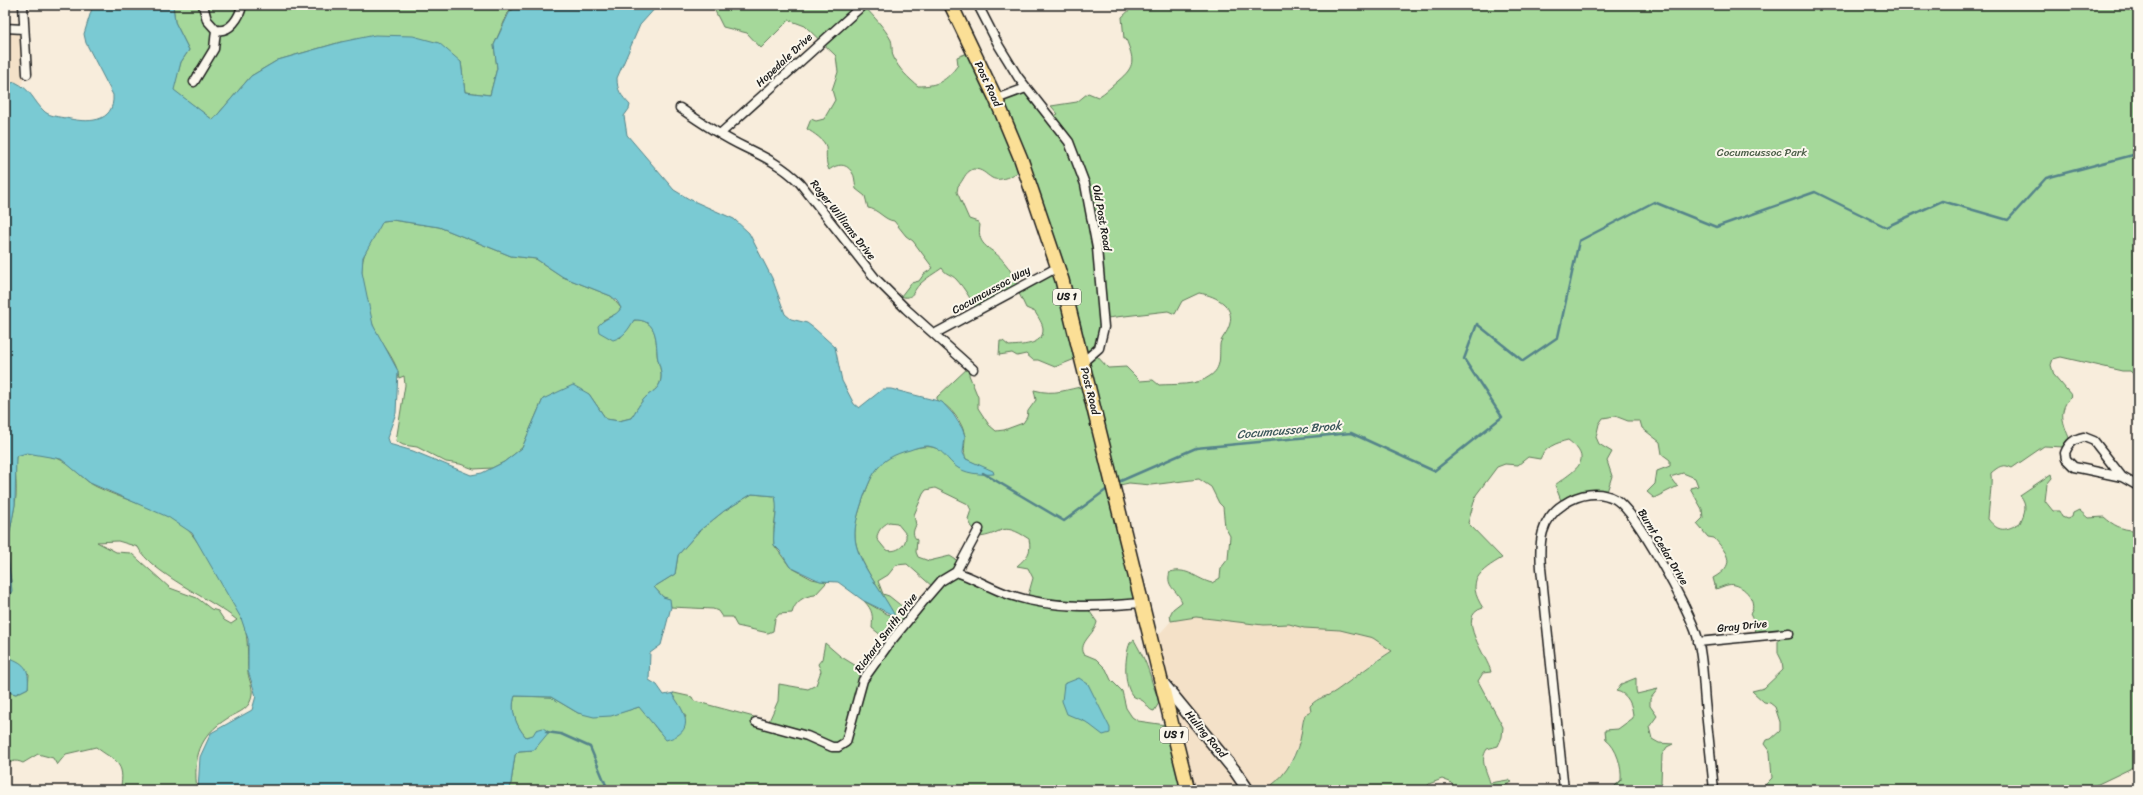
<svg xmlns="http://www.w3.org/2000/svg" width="2143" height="795" font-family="Sriracha,sans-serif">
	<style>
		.built { fill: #f4e1c8 }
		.green { fill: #a5d89a; stroke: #607a5b; fill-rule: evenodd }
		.water { fill: #7acad3; stroke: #54848a; fill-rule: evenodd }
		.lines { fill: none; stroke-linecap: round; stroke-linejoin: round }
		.stream { stroke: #54848a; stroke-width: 2.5 }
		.minor-casing { stroke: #1c1c1c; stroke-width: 11 }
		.tertiary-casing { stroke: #1c1c1c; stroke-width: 14 }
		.primary-casing { stroke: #1c1c1c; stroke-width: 16 }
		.minor { stroke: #fbf7ec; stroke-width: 8 }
		.tertiary { stroke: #fbf7ec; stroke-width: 11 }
		.primary { stroke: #fbdf96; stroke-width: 13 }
		.labels { text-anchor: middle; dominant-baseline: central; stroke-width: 4; stroke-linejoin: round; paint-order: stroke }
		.shield { fill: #fbf7ec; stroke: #5f5e5a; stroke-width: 1 }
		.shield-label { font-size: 10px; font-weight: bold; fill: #1c1c1c }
		.street-label { font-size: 11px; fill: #1c1c1c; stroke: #fbf7ec }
		.park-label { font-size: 11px; fill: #4c5e48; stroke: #fbf7ec }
		.water-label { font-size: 12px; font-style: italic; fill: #3d595c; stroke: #fbf7ec }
	</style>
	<rect width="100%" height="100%" fill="#f8eddc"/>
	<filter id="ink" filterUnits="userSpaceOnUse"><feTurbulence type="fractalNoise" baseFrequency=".025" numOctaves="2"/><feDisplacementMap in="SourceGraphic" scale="8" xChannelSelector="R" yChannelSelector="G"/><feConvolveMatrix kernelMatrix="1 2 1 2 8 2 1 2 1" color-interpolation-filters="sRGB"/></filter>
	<g filter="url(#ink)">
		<!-- built -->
		<path class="built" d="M 5,29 L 23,30 L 25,65 L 22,85 L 15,82 L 9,84 L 5,95 Z
			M 1196,617 L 1263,625 L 1289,624 L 1304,628 L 1340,630 L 1373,638 L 1392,651 L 1379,658 L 1335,692 L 1317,699 L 1310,706 L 1311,712 L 1302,722 L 1300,740 L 1292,758 L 1283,776 L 1273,785 L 1264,790 L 1188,790 L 1154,640 L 1171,621 Z"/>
		<!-- green -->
		<path class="green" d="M 173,5 L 518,5 L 508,13 L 494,45 L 497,68 L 490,95 L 465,92 L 461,62 L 341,42 L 278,60 L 251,76 L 213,120 L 173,90 L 181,62 L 189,50 L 175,22 Z
			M 712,5 L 845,5 L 853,14 L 864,6 C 874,17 884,27 891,40 C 893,46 891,53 894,58 C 898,68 909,79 918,86 C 938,86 946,81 958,65 L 957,57 L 973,51 L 997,99 L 1027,89 L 1052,117 L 1058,114 L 1051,106 L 1077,102 L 1088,93 L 1098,97 C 1106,92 1111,87 1118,81 C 1136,66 1134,60 1126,39 L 1124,39 L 1122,17 L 1135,5 L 2138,5 L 2138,378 L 2130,371 L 2122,371 L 2061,357 L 2053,359 L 2051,365 L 2054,375 L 2072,396 C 2057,410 2063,423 2070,440 L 2064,447 L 2044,446 L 2012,468 C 2003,463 1998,467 1991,473 C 1992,488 1989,503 1988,519 C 1999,533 2005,531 2020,523 C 2025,512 2028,505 2020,495 L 2051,474 L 2052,478 L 2047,484 L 2045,501 L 2053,511 L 2059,511 L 2062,517 L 2067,519 L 2072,517 L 2073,513 L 2079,510 L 2088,518 L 2104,517 C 2113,525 2122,530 2134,530 C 2131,540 2132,548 2138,555 L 2138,765 L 2092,787 L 2091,790 L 1769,790 L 1764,786 L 1772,778 L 1770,752 L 1764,744 L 1766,740 L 1771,739 L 1780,731 L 1780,722 L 1775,707 L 1770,703 L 1764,702 L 1752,691 L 1764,688 L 1783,670 L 1782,661 L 1778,653 L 1778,636 L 1755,634 L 1753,620 L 1750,614 C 1758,603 1747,588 1735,585 C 1729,583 1722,587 1716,589 L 1713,578 C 1736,565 1729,555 1714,538 L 1708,537 L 1697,524 L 1703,518 L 1702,509 L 1690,488 L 1698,486 L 1695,478 L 1683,473 L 1670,477 L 1675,484 L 1678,486 L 1654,498 L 1647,492 L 1655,484 L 1657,471 L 1670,466 L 1670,460 L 1662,454 L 1660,442 L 1642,428 L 1640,421 L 1628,421 L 1615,416 L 1603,418 L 1599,424 L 1596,437 L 1599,444 L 1612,452 L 1607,461 L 1612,476 L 1606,495 L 1562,503 L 1555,485 C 1573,471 1596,461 1568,440 C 1556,443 1545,447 1540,459 L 1528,457 L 1518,465 L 1505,464 L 1497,467 L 1476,495 L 1468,523 L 1502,558 C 1480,571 1465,581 1483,608 C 1454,616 1488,657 1491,672 L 1483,673 L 1478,681 L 1503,727 L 1502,737 L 1498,746 L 1487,749 C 1479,761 1487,771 1490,783 L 1508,780 L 1512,782 L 1496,790 L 1457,790 L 1450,782 L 1442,779 L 1429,784 L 1424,790 L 1264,790 C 1283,780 1294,761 1300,740 C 1302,732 1302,723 1305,715 L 1311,712 L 1310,706 C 1319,696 1326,698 1336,691 C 1355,678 1372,663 1392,651 L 1373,638 L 1340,630 L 1304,628 L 1289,624 L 1263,625 L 1196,617 L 1171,621 L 1170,615 L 1173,609 L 1182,602 C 1177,589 1165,587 1170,572 C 1188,567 1196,579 1212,583 L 1220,578 L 1221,568 L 1228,559 L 1230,536 L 1225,527 L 1223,507 L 1219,503 L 1211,487 L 1199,479 L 1151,485 L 1129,483 L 1115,486 L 1141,600 L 1088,609 L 1097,622 C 1095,634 1078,642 1084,654 L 1096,659 L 1106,669 L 1111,680 L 1122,691 L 1126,708 L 1132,717 L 1138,721 L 1166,725 L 1188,790 L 510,790 L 515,755 L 519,751 L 534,750 L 543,737 L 526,737 C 516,726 510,711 515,696 L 551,697 L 578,713 L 619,713 L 639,707 L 644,711 L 659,732 L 686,717 L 672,694 L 674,693 L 692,697 L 694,701 L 769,721 L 778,701 L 779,684 L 808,689 L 816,685 L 821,671 L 818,664 L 822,659 L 825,643 L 840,656 L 866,672 L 887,640 L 872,628 C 873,616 873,610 864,601 L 887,614 L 894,616 C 884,594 856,560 855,537 C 854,526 858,515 861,505 C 871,475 877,457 910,449 C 934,444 939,446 954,465 L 978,465 L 966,459 C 963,451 965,446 965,437 C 963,422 950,406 937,400 L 937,397 L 970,366 L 969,375 L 978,397 L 978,408 L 989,425 L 996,431 L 1004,430 L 1023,423 L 1027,417 L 1028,411 L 1036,400 L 1034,390 C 1056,396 1066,389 1086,386 L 1080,357 L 1055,367 L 1038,360 L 1033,360 L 1026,354 L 1017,356 L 1012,353 L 999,355 L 1000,341 L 1003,341 L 1009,346 C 1019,345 1044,346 1043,329 C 1043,324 1038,317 1035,312 L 1026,308 L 1016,287 L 976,309 C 970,298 965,289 956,279 C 951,274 946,275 942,268 C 935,273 926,278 920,284 C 913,290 913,301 901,296 L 911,283 L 919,281 L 924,274 L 933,268 L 913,241 L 906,236 L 894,221 C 884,220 878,209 868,208 L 865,196 L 856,189 C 855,185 855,177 853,174 C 847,162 837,164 829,170 C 825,161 827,156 826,147 C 825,140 813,133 807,129 L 811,119 L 816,121 L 824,119 L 835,100 L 832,90 L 838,72 L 836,56 L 805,26 L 789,20 L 761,48 L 747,33 L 723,27 ZM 973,169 C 983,169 985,174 992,178 C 1001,183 1016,173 1025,169 L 1057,264 L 1017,284 C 1013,277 1010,268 1004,262 C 993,247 976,248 980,225 L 978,222 L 969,219 L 957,192 L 958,186 C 964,180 964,173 973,169 ZM 1199,293 C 1217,296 1238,307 1228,329 C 1226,334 1220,340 1220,345 C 1219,357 1222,368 1210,376 C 1197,386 1175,384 1159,385 L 1153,380 L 1140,381 L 1126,367 L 1108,368 L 1095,354 L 1107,318 L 1168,311 L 1175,314 L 1182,301 ZM 935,488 L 968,504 L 971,510 L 968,519 L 977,537 C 1003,536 999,519 1029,539 C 1032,553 1027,557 1017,566 L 1028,568 L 1033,578 L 1027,599 L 958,571 L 961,563 L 950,556 L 929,561 L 918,557 L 916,552 L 917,540 C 912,535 913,531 916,525 L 914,515 L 923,494 L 926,490 ZM 889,522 L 897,523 L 906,534 C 907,546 897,553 886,550 L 877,539 C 877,531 882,526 889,522 ZM 907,564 L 933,587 L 909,612 L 889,596 L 883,594 L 878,581 L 888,575 L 896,565 Z
			M 392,220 L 439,227 L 511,256 L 536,259 L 563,277 L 611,296 L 621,308 L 618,313 L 603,320 L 620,338 L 634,320 C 656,319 656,337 657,352 C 657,363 664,372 660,383 C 657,390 653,391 647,396 C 641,401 636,411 631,418 L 619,421 L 606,419 L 589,394 L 543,399 L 522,448 L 504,462 L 492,468 L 474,469 L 460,464 L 446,462 L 417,447 L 403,445 L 396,441 L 405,385 L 404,376 L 399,378 C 397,361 385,349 377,334 C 368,316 357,276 364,256 C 368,244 375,231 383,221 Z
			M 20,453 C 36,452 57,455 69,465 C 79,473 86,482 97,487 C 125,501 162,508 185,527 C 198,537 239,609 244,625 C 249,640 247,658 248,673 C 249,680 253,687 252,694 C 251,709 239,712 228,718 C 199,736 193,757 197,790 L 120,790 C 127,761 113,761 96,747 L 66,754 L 57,765 L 53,758 L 38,754 L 23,763 C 15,759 8,761 5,770 L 5,689 L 8,692 L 16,694 L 28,688 L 29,674 L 12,659 L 5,656 L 5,601 C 16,593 10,578 8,567 C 4,542 14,520 16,496 C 17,482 14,469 16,456 ZM 118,541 L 138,547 C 149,572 213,600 237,620 L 231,624 L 224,620 L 218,611 L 211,609 L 197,598 L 170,588 L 131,553 L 116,552 L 97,542 Z
			M 752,494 L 775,496 L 777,505 L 774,527 L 774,545 L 790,567 L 812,579 L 827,582 L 815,595 C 803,596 795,602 792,613 L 779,614 L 775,619 L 773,631 L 768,633 L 737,626 L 732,617 L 722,617 L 718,611 L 713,609 L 671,607 L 669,599 L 663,597 L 654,587 L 675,574 L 678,555 L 699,531 L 724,511 Z
			M 1134,640 C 1142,654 1148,666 1152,682 C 1154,689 1158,696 1159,703 L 1154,711 C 1148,710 1147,704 1143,701 C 1139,698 1134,698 1132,695 C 1123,683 1125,655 1130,643 Z
			M 1636,678 L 1636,690 L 1637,694 L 1658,689 L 1650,699 L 1650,706 L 1657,716 L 1649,727 L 1652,739 L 1659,743 L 1673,744 L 1667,747 L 1662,755 L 1661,782 L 1667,790 L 1611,790 L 1621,780 C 1622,767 1617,748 1606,740 L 1605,730 L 1618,729 L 1633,718 C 1633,706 1628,693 1616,691 L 1621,684 Z"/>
		<!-- water -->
		<path class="water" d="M 93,5 L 173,5 L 175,22 L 189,50 L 181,62 L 174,90 L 213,120 L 251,76 L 278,60 L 341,42 L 375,35 L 413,36 L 439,43 L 461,62 L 465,92 L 490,95 L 497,68 L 494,45 L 509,13 L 518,5 L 658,5 L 640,25 L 617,78 C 617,91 621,95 630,105 L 629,109 L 624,116 L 627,135 L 674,190 L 689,199 L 734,219 L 749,233 L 772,278 L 785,314 L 791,319 L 807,323 L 815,329 L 835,347 L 842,381 L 854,404 L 859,408 L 883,389 L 891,389 L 942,402 L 953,414 L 962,428 L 965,436 L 963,453 L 966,459 L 993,471 L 994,474 C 981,475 964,474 954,465 C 944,456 942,448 928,446 C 922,446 915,448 910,450 C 877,458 871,475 861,505 C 857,518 853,530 856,544 C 861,567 884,594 895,616 L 864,601 L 838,582 L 820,581 L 790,567 L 780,551 L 774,545 C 772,529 779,512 775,496 L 752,494 L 724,511 L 699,531 L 678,555 L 675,574 L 654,587 L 663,597 L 670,599 L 671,607 L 661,645 L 650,653 L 649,680 L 657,685 L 664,695 L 674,693 L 672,694 C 686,713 696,732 666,740 L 639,707 L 611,716 L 594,717 L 578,713 L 551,697 L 515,696 C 510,710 516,726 526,737 L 533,735 L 536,730 L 543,728 L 549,732 L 534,750 L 519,751 L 515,755 L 510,790 L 198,790 L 200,757 L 211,733 L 252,710 L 256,696 L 248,671 L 248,639 L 241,618 L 192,533 L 168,517 L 90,483 L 61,459 L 27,453 L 16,456 L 15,505 L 7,547 L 12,591 L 5,601 L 5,95 L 8,84 L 15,82 C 32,90 33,101 45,112 C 50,116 59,117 66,118 C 86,123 115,124 113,95 L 86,43 L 84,34 ZM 392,220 L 439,227 L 511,256 L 536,259 L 563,277 L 611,296 L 617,301 L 621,308 C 616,317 605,317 598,326 L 599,332 L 613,340 C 624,337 628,330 634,320 C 656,319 656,338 657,352 C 657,363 664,372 660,383 C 657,390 653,391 647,396 C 641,401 636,411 631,418 L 619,421 L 606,419 L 589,394 L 573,385 L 543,399 L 522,448 L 504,462 L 482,473 L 471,475 L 413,451 L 389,444 L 387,438 L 396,413 L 398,371 L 373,325 L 362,272 L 363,257 L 383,221 Z
			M 5,656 C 24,663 30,667 28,688 L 16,694 L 8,692 L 5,689 Z
			M 1079,678 L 1088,684 L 1110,728 L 1110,733 L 1103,735 L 1086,722 L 1067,714 L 1062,701 L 1064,684 Z"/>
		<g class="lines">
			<!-- stream -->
			<path class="stream" d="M 983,473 L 1064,521 L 1110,487
				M 1116,483 L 1196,448 L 1351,433 L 1434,471 L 1502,417 L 1464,359 L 1477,324 L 1523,361 L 1558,337 L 1579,241 L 1654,202 L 1716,227 L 1815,192 L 1886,227 L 1942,201 L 2008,220 L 2046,178 L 2133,155 L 2138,151
				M 546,732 L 561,734 L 590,747 L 608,790"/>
			<!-- minor casing -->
			<g class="minor-casing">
				<path id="minor" d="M 23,5 L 27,74
					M 978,5 L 999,46 L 1018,77 L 1069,142 L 1085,184 L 1097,248 L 1104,327 L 1099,348 L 1083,362
					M 5,28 L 23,29
					M 216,30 C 230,33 240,17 242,5
					M 194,82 L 214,49 L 216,30 L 207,20 L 203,5
					M 996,99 L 1026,88
					M 680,108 C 700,122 721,136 744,147 C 765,157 783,166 800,183 L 875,278 L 906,309 L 973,369
					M 721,133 L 863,5
					M 934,334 L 1058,267
					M 2084,437 L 2094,441 L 2122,477 L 2074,467 L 2066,459 L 2065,453 C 2069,443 2074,439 2084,437 Z
					M 2122,477 L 2138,486
					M 956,572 C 975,578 991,589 1010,595 C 1053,609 1097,607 1141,603
					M 1698,642 L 1789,633
					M 756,722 L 807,736 L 832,747 L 838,747 L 846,742 L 863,680 L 888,645 L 922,603 L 941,581 L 956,572 L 979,529
					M 1564,790 L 1541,568 C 1539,543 1540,519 1564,504 C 1579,494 1599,490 1615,499 C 1636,511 1690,611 1697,636 C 1703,657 1703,680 1705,702 C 1708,732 1711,761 1714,790"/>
			</g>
			<!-- tertiary casing -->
			<g class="tertiary-casing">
				<path id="tertiary" d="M 1161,681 L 1235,771 L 1248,790"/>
			</g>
			<!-- primary casing -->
			<g class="primary-casing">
				<path id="primary" d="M 951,5 L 996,99 L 1021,159 L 1062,280 L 1188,790"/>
			</g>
			<!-- minor -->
			<use href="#minor" class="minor"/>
			<!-- tertiary -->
			<use href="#tertiary" class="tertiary"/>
			<!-- primary -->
			<use href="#primary" class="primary"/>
		</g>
	</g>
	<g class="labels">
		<!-- shield labels -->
		<g class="shield">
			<rect x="1053" y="289" width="28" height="16" rx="3"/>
			<rect x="1160" y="727" width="28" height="16" rx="3"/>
		</g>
		<g class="shield-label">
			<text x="1067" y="297">US 1</text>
			<text x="1174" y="735">US 1</text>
		</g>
		<!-- street labels -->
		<g class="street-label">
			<text transform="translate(784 60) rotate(-43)">Hopedale Drive</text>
			<text transform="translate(988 84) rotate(65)">Post Road</text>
			<text transform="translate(1102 218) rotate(80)">Old Post Road</text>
			<text transform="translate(843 220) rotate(52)">Roger Williams Drive</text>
			<text transform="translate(991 290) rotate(-29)">Cocumcussoc Way</text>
			<text transform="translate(1090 391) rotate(76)">Post Road</text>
			<text transform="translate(1663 547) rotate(59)">Burnt Cedar Drive</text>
			<text transform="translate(1742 626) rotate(-6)">Gray Drive</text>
			<text transform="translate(886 633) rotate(-53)">Richard Smith Drive</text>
			<text transform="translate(1206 734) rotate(50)">Huling Road</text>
		</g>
		<!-- park labels -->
		<g class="park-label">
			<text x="1762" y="152">Cocumcussoc Park</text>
		</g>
		<!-- water labels -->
		<g class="water-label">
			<text transform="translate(1289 430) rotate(-5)">Cocumcussoc Brook</text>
		</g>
	</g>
	<!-- margin -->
	<rect width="2143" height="795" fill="none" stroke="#fbf7ec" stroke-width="20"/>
	<rect x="10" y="10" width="2123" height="775" fill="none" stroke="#1c1c1c" stroke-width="1.5" filter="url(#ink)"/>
</svg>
